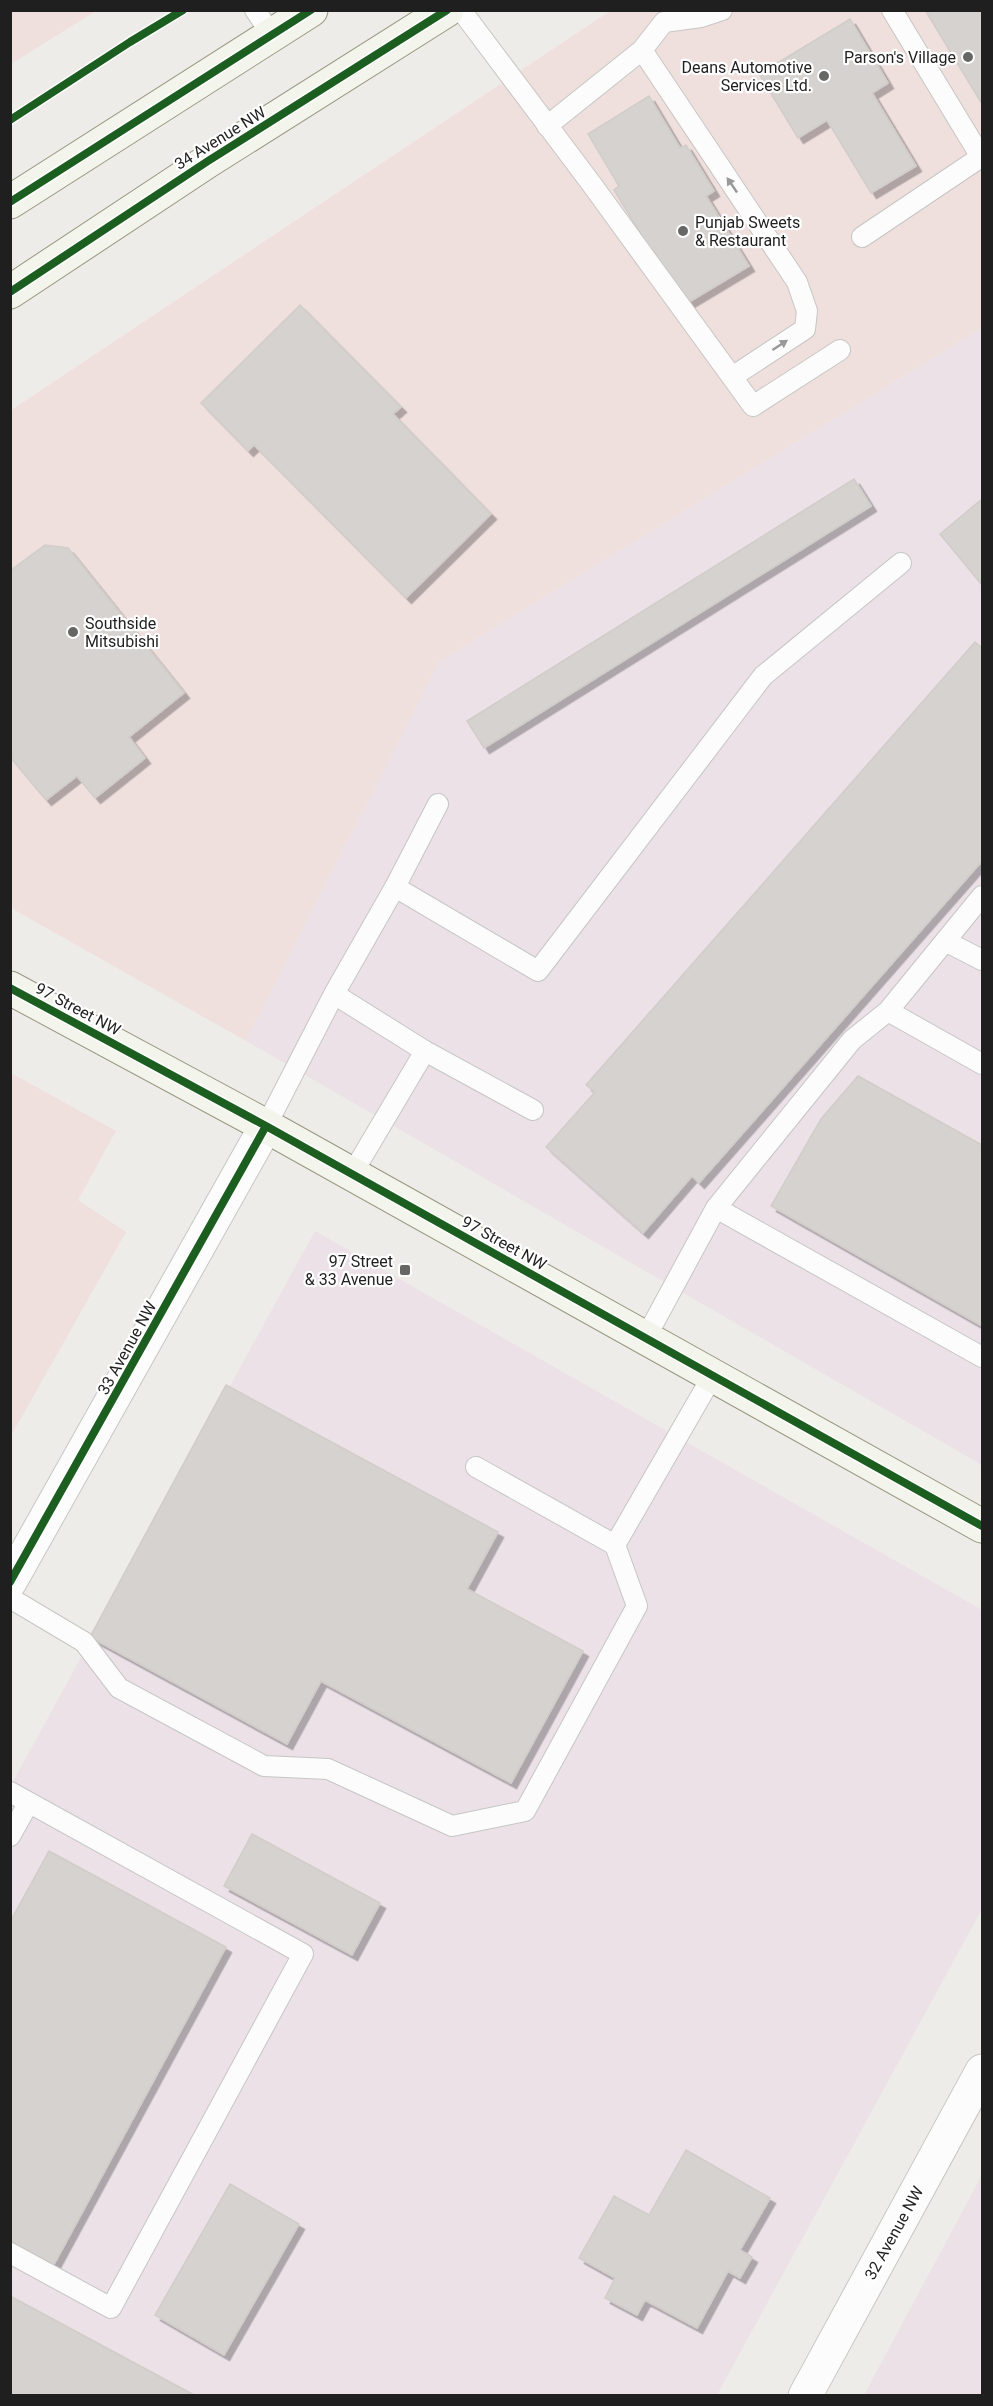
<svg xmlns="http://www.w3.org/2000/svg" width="993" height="2406" font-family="Roboto,sans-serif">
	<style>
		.commercial { fill: #efe0de }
		.industrial { fill: #ebe1e7 }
		.building { fill: #d5d2cf; stroke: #d1cdc9; stroke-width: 1.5; filter: url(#shadow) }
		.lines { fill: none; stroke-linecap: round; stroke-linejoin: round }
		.lane-casing { stroke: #c6c6c4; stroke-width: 22 }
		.street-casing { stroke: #c6c6c4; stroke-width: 35 }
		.secondary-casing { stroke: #969780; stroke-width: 35 }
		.lane { stroke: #fcfcfc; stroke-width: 20 }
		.street { stroke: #fcfcfc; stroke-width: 33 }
		.secondary { stroke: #f3f4eb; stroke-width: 33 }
		.cycleway-casing { stroke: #fff; stroke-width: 11 }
		.cycleway { stroke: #1b5e20; stroke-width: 8 }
		.oneway { fill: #999 }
		.poi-dot { fill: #676765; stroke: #fff; stroke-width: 2 }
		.labels { text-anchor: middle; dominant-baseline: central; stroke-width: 4.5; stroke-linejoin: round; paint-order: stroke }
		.poi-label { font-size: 16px; fill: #1f1f1f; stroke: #fff; text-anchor: end }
		.street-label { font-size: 16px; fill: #1f1f1f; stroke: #fff }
	</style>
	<defs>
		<filter id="shadow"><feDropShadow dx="5.5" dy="5.5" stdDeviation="0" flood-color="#0004"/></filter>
	</defs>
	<rect width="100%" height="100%" fill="#eeece8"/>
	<!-- commercial -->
	<path class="commercial" d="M 11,10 L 96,10 L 96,11 L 11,64 Z
		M 610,11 L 982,11 L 982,328 L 439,662 L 246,1041 L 11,908 L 10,411 Z
		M 11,1073 L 116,1131 L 78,1200 L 126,1232 L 11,1436 Z"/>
	<!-- industrial -->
	<path class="industrial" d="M 982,328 L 982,1465 L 246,1041 L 439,662 Z
		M 315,1231 L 982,1610 L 982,1909 L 717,2395 L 11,2396 L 11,1785 Z
		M 982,2175 L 982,2395 L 864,2395 Z"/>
	<!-- building -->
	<path class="building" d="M 925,10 L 982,10 L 982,104 Z
		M 850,19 L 888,83 L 872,93 L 916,166 L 871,193 L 827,120 L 798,138 L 759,74 Z
		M 649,96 L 680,148 L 686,145 L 714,191 L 706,196 L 749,266 L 684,305 L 614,190 L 619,186 L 588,134 Z
		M 300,305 L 401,407 L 393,414 L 491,514 L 406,598 L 254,445 L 248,451 L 201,403 Z
		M 854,479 L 871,506 L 484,748 L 467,721 Z
		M 982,499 L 982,585 L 940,534 Z
		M 45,545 L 68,548 L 184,693 L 129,737 L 145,758 L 95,798 L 77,776 L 46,800 L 10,757 L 10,571 Z
		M 975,642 L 982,648 L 982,861 L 699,1183 L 692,1176 L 643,1233 L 546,1147 L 595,1092 L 586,1085 Z
		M 858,1076 L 982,1145 L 982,1326 L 771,1206 L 821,1119 Z
		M 226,1385 L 498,1532 L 467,1589 L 583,1651 L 511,1783 L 321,1681 L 287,1744 L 90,1637 Z
		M 252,1834 L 380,1903 L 352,1955 L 224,1886 Z
		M 49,1851 L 226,1947 L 52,2268 L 10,2245 L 10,1922 Z
		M 686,2150 L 770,2198 L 740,2250 L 752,2257 L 740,2278 L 728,2271 L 697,2328 L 645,2300 L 637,2315 L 605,2298 L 615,2278 L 579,2258 L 614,2196 L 649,2215 Z
		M 230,2184 L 299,2224 L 224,2355 L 155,2315 Z
		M 10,2296 L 196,2396 L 10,2396 Z"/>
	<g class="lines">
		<!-- lane casing -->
		<g class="lane-casing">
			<path id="lane" d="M 255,10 L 272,35
				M 461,10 L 593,186 L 753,406 L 840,350
				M 642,50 L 797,282 L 807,311 L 805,329 L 732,377
				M 547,126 L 642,50 L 664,22 L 701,17 L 722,10
				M 862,237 L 981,157 L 892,10
				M 395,887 L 538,971 L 763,676 L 901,563
				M 945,941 L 982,960
				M 888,1011 L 982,1064
				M 425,1051 L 334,994 L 395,887 L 438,804
				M 266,1126 L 334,994
				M 352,1174 L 425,1051 L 533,1110
				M 716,1208 L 982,1357
				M 646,1337 L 716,1208 L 852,1040 L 888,1011 L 982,896
				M 476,1467 L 615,1545
				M 10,1598 L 84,1642 L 119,1688 L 264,1766 L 328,1769 L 452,1826 L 525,1811 L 637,1606 L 615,1545 L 713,1375
				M 10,1792 L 303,1954 L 111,2308 L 10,2253
				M 10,1836 L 28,1804"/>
		</g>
		<!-- street casing -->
		<g class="street-casing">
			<path id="street" d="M 10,1582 L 266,1126
				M 805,2396 L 982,2071"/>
		</g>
		<!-- secondary casing -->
		<g class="secondary-casing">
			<path id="secondary" d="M 10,202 L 311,10
				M 10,292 L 208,161 L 447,10
				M 10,988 L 266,1126 L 982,1526"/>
		</g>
		<!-- lane -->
		<use href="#lane" class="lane"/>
		<!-- street -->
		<use href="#street" class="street"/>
		<!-- secondary -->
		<use href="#secondary" class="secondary"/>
		<!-- cycleway casing -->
		<g class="cycleway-casing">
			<path id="cycleway" d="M 10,120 L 130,42 L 183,10
				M 10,202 L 311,10
				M 10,292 L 208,161 L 447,10
				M 10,988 L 266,1126 L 982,1526
				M 10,1582 L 266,1126"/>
		</g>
		<!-- cycleway -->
		<use href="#cycleway" class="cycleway"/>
	</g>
	<!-- one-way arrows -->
	<defs><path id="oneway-solid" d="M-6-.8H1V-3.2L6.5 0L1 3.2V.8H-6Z" transform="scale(1.5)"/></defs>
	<g class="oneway">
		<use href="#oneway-solid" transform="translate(732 185) rotate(-124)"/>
		<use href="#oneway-solid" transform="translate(780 345) rotate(-33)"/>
	</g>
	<!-- markers -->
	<g class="poi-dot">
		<circle cx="968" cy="57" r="6"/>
		<circle cx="824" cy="76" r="6"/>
		<circle cx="683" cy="231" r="6"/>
		<circle cx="73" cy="632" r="6"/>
		<rect x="399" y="1264" width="12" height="12" rx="3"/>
	</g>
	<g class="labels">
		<!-- poi labels -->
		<g class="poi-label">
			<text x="956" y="57">Parson's Village</text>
			<text x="812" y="67">Deans Automotive<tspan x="812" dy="18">Services Ltd.</tspan></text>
			<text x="695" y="222" text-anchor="start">Punjab Sweets<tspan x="695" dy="18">&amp; Restaurant</tspan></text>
			<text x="85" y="623" text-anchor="start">Southside<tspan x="85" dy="18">Mitsubishi</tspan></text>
			<text x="393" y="1261">97 Street<tspan x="393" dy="18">&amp; 33 Avenue</tspan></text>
		</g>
		<!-- street labels -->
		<g class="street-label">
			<text transform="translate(220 138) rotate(-32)">34 Avenue NW</text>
			<text transform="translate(78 1009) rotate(28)">97 Street NW</text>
			<text transform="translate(504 1243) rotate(29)">97 Street NW</text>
			<text transform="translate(127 1348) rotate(-61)">33 Avenue NW</text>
			<text transform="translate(894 2233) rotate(-61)">32 Avenue NW</text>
		</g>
	</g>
	<!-- border -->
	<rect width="993" height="2406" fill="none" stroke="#1f1f1f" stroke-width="24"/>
</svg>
